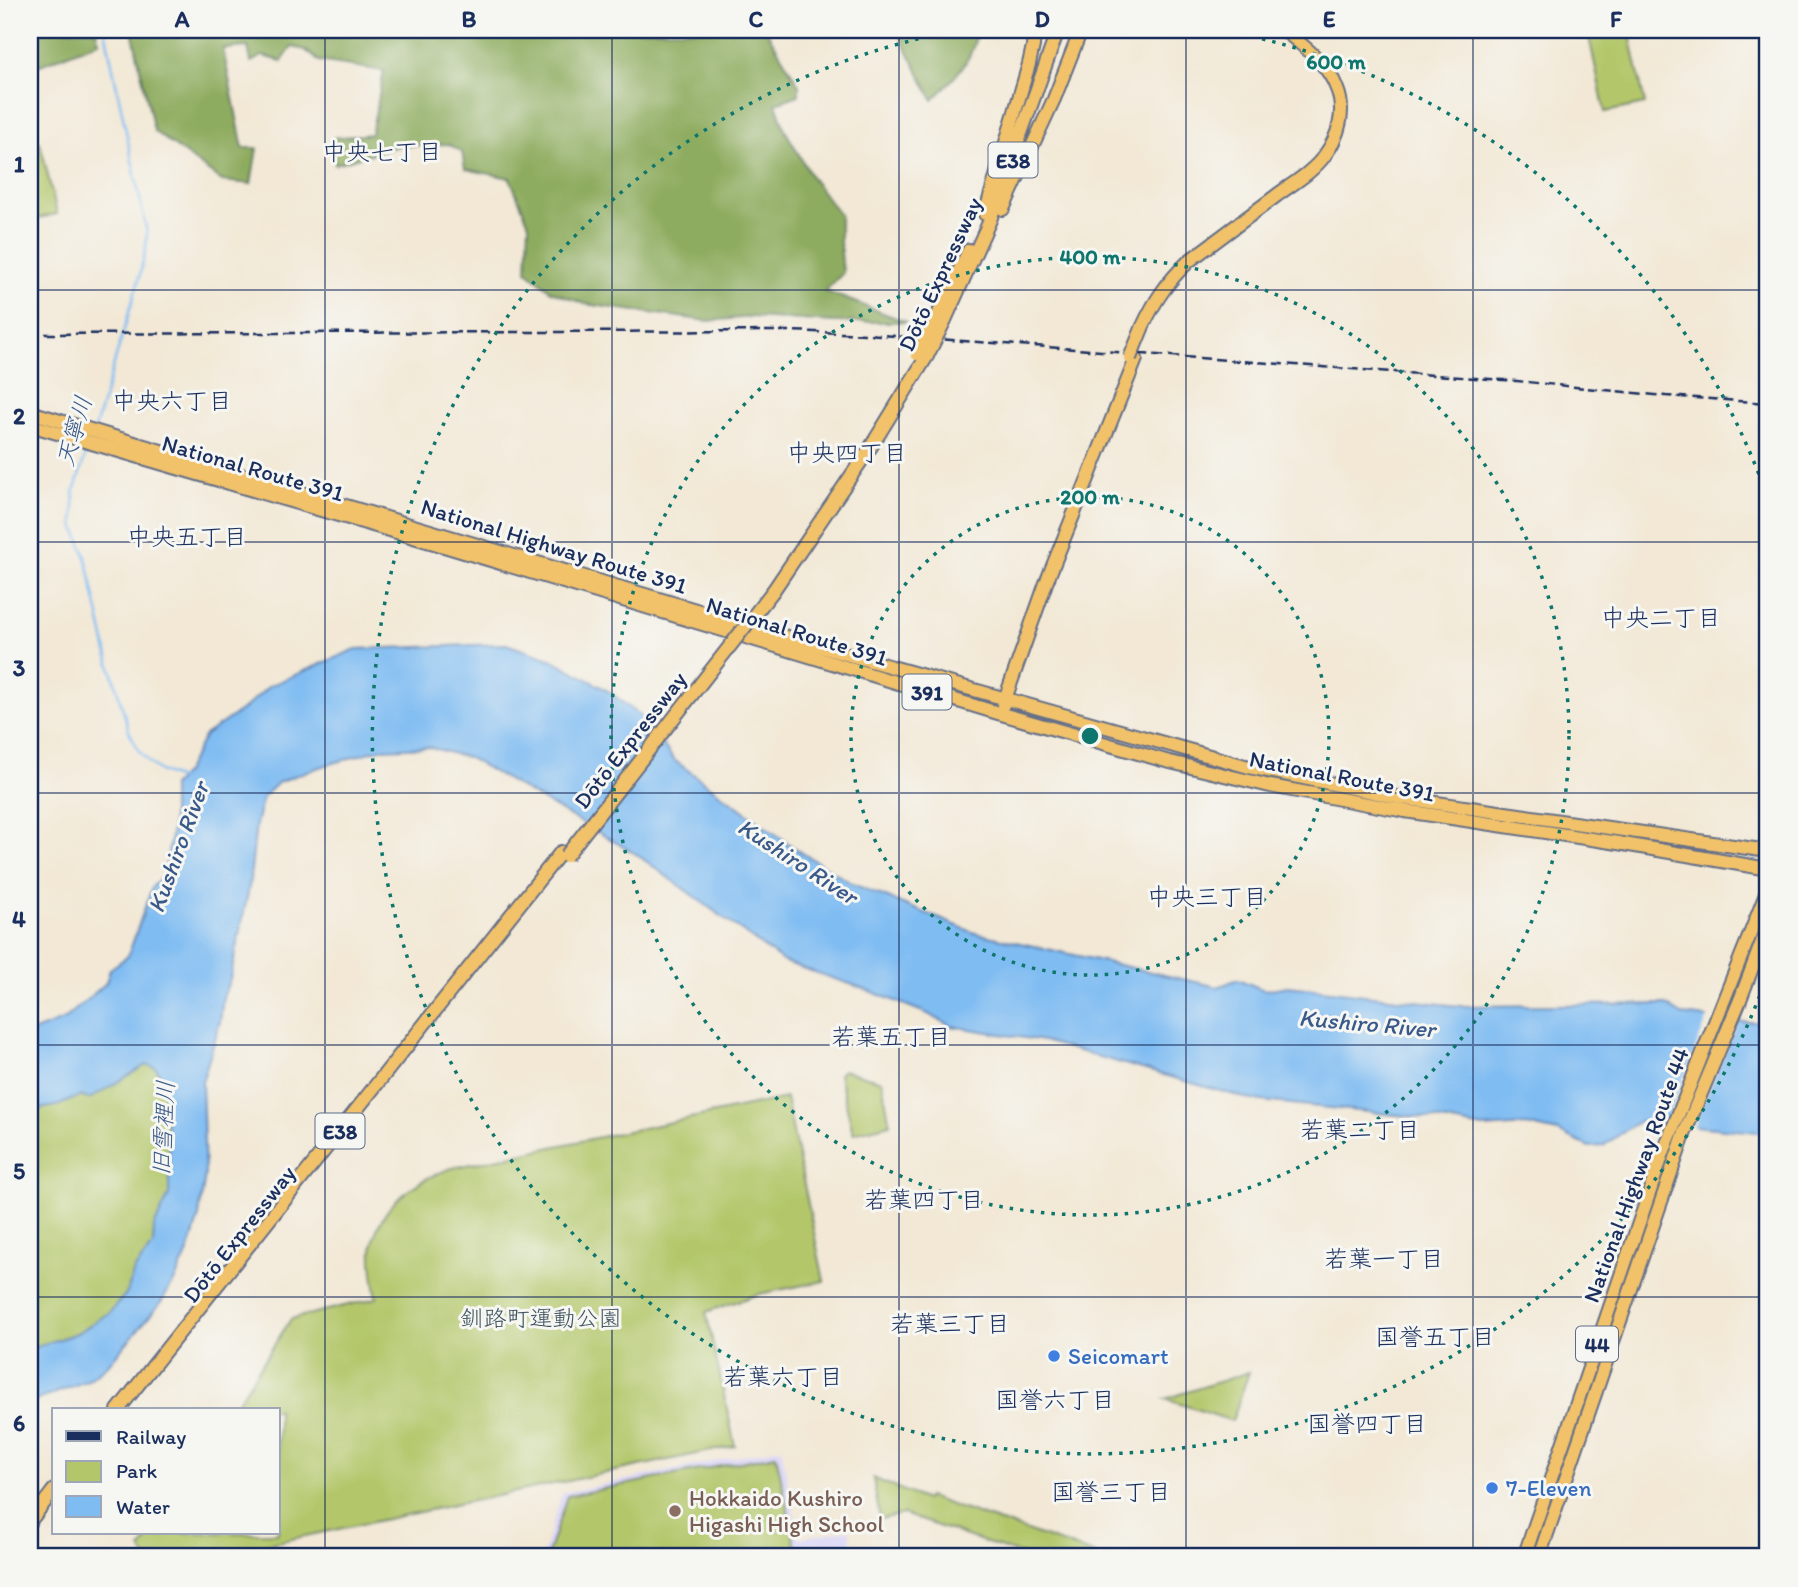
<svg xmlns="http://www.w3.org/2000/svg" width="1798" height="1587" font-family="Itim,'Klee One',sans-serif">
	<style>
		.built { fill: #dbd6f7 }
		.green { fill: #b3c76a; stroke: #677b64; stroke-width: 2 }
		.forest { fill: #8eac5e; stroke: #546e5e; stroke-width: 2 }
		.water { fill: #7fbcf2; stroke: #4d76a8; stroke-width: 2 }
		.pier { fill: #f2e8d5 }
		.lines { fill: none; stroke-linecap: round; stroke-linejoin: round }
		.stream { stroke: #7fbcf2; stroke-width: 2.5 }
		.highway-casing { stroke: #667088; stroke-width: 16 }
		.highway { stroke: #f2c26a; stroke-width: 12 }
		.rail { stroke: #1b2f5e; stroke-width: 2.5; stroke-dasharray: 10 5; stroke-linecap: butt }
		.highway-bridge-casing { stroke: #667088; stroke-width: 16; stroke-linecap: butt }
		.highway-bridge { stroke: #f2c26a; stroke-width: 12 }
		.grid { fill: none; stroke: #1b2f5e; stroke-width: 2; stroke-opacity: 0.55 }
		.ring { fill: none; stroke: #0f766e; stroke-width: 3.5; stroke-dasharray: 3.5 7 }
		.shop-dot { fill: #3f7fe0; stroke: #f6f6f2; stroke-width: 2.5 }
		.education-dot { fill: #8d6e63; stroke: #f6f6f2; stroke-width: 2.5 }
		.labels { text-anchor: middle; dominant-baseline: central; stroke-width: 6; stroke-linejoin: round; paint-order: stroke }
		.shield { fill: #f6f6f2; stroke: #5d6b8a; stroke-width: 2 }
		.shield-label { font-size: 21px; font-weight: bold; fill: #1b2f5e }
		.street-label { font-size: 23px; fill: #1b2f5e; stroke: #f6f6f2 }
		.park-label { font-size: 23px; fill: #415561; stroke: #f6f6f2 }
		.shop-label { font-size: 23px; fill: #366cbe; stroke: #f6f6f2; text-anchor: start }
		.education-label { font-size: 23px; fill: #785e54; stroke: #f6f6f2; text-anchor: start }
		.neighbourhood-label { font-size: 24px; fill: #1b2f5e; stroke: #f6f6f2 }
		.water-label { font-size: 24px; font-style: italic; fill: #39598a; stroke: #f6f6f2 }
		.centre { fill: #0f766e; stroke: #f6f6f2; stroke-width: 3.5 }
		.ring-label { font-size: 21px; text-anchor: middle; font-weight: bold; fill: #0f766e; stroke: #f6f6f2; stroke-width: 6; stroke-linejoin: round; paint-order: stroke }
		.neatline { fill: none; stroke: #1b2f5e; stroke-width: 2.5 }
		.grid-label { font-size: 23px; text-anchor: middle; font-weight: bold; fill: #1b2f5e }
	</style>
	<rect width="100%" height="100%" fill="#f6f6f2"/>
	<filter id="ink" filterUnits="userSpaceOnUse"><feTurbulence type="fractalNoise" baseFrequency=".0143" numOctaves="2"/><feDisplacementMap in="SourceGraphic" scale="14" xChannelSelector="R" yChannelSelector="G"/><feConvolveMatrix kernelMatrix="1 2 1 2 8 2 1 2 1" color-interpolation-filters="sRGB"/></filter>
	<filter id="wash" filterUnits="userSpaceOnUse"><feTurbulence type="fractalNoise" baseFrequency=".00686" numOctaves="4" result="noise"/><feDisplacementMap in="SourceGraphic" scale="28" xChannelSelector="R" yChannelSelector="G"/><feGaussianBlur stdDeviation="1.57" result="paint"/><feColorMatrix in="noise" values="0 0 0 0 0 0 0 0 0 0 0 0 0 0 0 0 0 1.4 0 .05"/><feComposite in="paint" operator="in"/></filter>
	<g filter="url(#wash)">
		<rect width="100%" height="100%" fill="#f2e8d5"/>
		<!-- built -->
		<path class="built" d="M 781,1448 L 799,1538 L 850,1530 L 851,1557 L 542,1557 L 562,1493 Z"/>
		<!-- green -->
		<path class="green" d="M 1597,30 L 1629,30 L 1645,104 L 1605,112 L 1588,32 Z
			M 40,142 L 57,214 L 30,220 L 30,145 Z
			M 146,1065 L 155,1067 L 163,1079 L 169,1151 L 169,1195 L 155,1227 L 153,1245 L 134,1270 L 127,1293 L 109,1313 L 77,1333 L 30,1349 L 30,1111 L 59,1105 L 80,1096 L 89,1099 Z
			M 843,1070 L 882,1081 L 890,1124 L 853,1133 L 839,1074 Z
			M 786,1098 L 824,1281 L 759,1294 L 706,1312 L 735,1446 L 205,1557 L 146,1557 L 141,1549 L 152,1533 L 278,1533 L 278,1410 L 232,1410 L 291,1319 L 377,1298 C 374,1282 371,1267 372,1250 C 376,1207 415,1180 452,1168 Z
			M 1249,1372 L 1232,1421 L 1165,1399 Z
			M 776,1455 L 796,1548 L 752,1557 L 547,1557 L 567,1496 Z
			M 873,1478 L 926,1500 L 928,1497 L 1102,1557 L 1028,1557 L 903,1514 L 880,1519 Z"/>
		<!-- forest -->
		<path class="forest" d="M 30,30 L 96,30 L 99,42 L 30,69 Z
			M 132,30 L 766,30 L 799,85 L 799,95 L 776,103 L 785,130 L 812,178 L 840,215 L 840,242 L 843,273 L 825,291 L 907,322 L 834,322 L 752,317 L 708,321 L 585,304 L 551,291 L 527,271 L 529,224 L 510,178 L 465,169 L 462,152 L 448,144 L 399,146 L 335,164 L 331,153 L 333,138 L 371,134 L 384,71 L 319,61 L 305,50 L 292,47 L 282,61 L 262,56 L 251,62 L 248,47 L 223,49 L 243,148 L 257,148 L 251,184 L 222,181 L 154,131 Z
			M 897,30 L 976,30 C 976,59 952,80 933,100 Z"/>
		<!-- water -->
		<path class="water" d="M 506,644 L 553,660 L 607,690 L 644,719 L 674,760 L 796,849 L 853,884 L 975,933 L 1218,987 L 1238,979 L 1264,990 L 1288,986 L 1458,1006 L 1664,1004 L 1682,1015 L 1741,1022 L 1768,1022 L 1768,1133 L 1639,1121 L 1603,1146 L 1589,1147 L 1558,1132 L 1526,1125 L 1483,1128 L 1436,1119 L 1252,1100 L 1043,1041 L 951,1026 L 928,1014 L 862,988 L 784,962 L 636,854 L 469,758 L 429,747 L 380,749 L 307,771 L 279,782 L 263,797 L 256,824 L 249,888 L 230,979 L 223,997 L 220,1022 L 202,1082 L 205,1174 L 199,1216 L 189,1250 L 175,1280 L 160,1304 L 107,1366 L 88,1380 L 30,1403 L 30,1349 L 77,1333 L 109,1313 L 127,1293 L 134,1270 L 153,1245 L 154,1227 L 169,1195 L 169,1151 L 163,1079 L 155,1067 L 146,1065 L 89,1099 L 80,1096 L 59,1105 L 30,1111 L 30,1033 L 65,1019 L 106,983 L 110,969 L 128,956 L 152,887 L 164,875 L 172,830 L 172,786 L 185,773 L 205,735 L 246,707 L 269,686 L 356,649 Z"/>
		<!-- pier -->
		<path class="pier" d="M 1709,1015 L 1740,1018 L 1692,1130 L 1663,1127 Z"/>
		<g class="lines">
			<!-- stream -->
			<path class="stream" d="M 95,428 L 139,279 L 146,247 L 147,233 L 105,30
				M 88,447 L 74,492 L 74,525 L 86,557 L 109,661 L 129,731 L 139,751 L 151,764 L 160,771 L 181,780"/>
		</g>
	</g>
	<g filter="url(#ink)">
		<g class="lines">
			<!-- highway casing -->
			<g class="highway-casing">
				<path id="highway" d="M 1003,209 L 1054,99 L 1081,30
					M 985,214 L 1029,64 L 1033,46 L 1034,30
					M 936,319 L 969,250
					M 945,320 L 990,220 L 1058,30
					M 1143,326 C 1155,300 1168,281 1189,261 C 1218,239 1247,218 1276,196 C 1292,184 1313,172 1325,155 C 1339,136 1346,111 1337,89 C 1328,63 1304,47 1284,30
					M 30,412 L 817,646 L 1249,767 L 1402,798 L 1768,851
					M 30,425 L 434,543 L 998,713 L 1166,761 L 1270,786 L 1405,811 L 1618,843 L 1768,869
					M 773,591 L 872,445 L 927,356
					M 1003,705 L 1046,583 L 1136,359
					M 118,1410 L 561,852
					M 30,1521 L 54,1490
					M 1524,1557 L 1663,1153 L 1768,889
					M 1539,1557 L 1685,1132 L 1740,1000 L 1768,926"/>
			</g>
			<!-- highway -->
			<use href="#highway" class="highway"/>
			<!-- rail -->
			<path class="rail" d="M 30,334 L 790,331 L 867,334 L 1517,381 L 1666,396 L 1768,403"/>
			<!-- highway-bridge casing -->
			<g class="highway-bridge-casing">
				<path id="highway-bridge" d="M 917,354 L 936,319
					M 927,356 L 945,320
					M 1130,358 L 1143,326
					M 566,856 L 773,591"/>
			</g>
			<!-- highway-bridge -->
			<use href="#highway-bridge" class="highway-bridge"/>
		</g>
	</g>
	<!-- grid -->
	<path class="grid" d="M 325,30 L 325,1557M 612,30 L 612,1557M 899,30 L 899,1557M 1186,30 L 1186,1557M 1473,30 L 1473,1557M 30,290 L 1768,290M 30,542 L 1768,542M 30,793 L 1768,793M 30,1045 L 1768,1045M 30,1297 L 1768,1297"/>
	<!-- distance rings -->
	<g class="ring">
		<circle cx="1090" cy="736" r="239"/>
		<circle cx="1090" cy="736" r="479"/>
		<path d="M1767 976A718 718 0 1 1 959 30M1221 30A718 718 0 0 1 1767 496"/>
	</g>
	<!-- markers -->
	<g class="shop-dot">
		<circle cx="1054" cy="1356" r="7"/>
		<circle cx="1492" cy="1488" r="7"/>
	</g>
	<circle class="education-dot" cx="675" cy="1511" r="7"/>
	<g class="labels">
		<!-- shield labels -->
		<g class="shield">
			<rect x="988.5" y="142.5" width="49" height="35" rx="5"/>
			<rect x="902.5" y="674.5" width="49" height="35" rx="5"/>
			<rect x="315.5" y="1113.5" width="49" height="35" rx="5"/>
			<rect x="1576" y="1326.5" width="42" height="35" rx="5"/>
		</g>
		<g class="shield-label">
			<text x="1013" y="160">E38</text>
			<text x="927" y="692">391</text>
			<text x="340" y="1131">E38</text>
			<text x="1597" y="1344">44</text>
		</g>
		<!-- street labels -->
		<g class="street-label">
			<text transform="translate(940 274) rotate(-65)">Dōtō Expressway</text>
			<text transform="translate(253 468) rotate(16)">National Route 391</text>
			<text transform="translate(554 546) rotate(17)">National Highway Route 391</text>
			<text transform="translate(797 631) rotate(17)">National Route 391</text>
			<text transform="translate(630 740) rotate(-52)">Dōtō Expressway</text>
			<text transform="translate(1342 776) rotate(11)">National Route 391</text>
			<text transform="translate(1636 1175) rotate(-70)">National Highway Route 44</text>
			<text transform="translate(239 1234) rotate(-52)">Dōtō Expressway</text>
		</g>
		<!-- park labels -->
		<g class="park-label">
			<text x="541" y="1318">釧路町運動公園</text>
		</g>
		<!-- shop labels -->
		<g class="shop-label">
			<text x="1068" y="1356">Seicomart</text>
			<text x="1506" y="1488">7-Eleven</text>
		</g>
		<!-- education labels -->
		<g class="education-label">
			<text x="689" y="1498">Hokkaido Kushiro<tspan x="689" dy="26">Higashi High School</tspan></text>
		</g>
		<!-- neighbourhood labels -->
		<g class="neighbourhood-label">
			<text x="382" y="151">中央七丁目</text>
			<text x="172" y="400">中央六丁目</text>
			<text x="847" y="452">中央四丁目</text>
			<text x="187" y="536">中央五丁目</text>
			<text x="1661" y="617">中央二丁目</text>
			<text x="1207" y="896">中央三丁目</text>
			<text x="891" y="1036">若葉五丁目</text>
			<text x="1360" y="1129">若葉二丁目</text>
			<text x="924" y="1199">若葉四丁目</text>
			<text x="1384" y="1258">若葉一丁目</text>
			<text x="950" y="1323">若葉三丁目</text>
			<text x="1435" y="1336">国誉五丁目</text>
			<text x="783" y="1376">若葉六丁目</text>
			<text x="1055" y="1399">国誉六丁目</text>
			<text x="1367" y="1423">国誉四丁目</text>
			<text x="1111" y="1491">国誉三丁目</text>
		</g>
		<!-- water labels -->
		<g class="water-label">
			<text transform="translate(74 431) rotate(-74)">天寧川</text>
			<text transform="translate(178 847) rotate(-70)">Kushiro River</text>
			<text transform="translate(798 861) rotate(33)">Kushiro River</text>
			<text transform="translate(1367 1023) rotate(5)">Kushiro River</text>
			<text transform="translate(163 1128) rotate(-87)">旧雪裡川</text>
		</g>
	</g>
	<circle cx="1090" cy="736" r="10" class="centre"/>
	<g class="ring-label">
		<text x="1336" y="69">600 m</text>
		<text x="1090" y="264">400 m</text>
		<text x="1090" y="504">200 m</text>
	</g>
	<!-- margin -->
	<rect width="1798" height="1587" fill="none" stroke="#f6f6f2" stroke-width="77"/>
	<!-- legend -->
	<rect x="52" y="1408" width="228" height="126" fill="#f6f6f2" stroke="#9ea6b7" stroke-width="2"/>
	<rect x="66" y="1431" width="35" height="10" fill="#1b2f5e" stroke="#9ea6b7" stroke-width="2"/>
	<text x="116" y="1444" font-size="21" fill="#1b2f5e">Railway</text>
	<rect x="66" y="1461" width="35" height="21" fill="#b3c76a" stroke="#9ea6b7" stroke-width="2"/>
	<text x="116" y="1478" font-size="21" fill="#1b2f5e">Park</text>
	<rect x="66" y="1496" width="35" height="21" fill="#7fbcf2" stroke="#9ea6b7" stroke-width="2"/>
	<text x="116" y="1514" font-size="21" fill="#1b2f5e">Water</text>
	<rect x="38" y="38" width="1721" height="1510" class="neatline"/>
	<g class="grid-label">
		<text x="182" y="27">A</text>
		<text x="469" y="27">B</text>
		<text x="756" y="27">C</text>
		<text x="1042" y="27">D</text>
		<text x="1329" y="27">E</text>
		<text x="1616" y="27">F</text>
		<text x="19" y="172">1</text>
		<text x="19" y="424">2</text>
		<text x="19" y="676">3</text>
		<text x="19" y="927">4</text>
		<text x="19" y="1179">5</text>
		<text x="19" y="1431">6</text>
	</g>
</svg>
